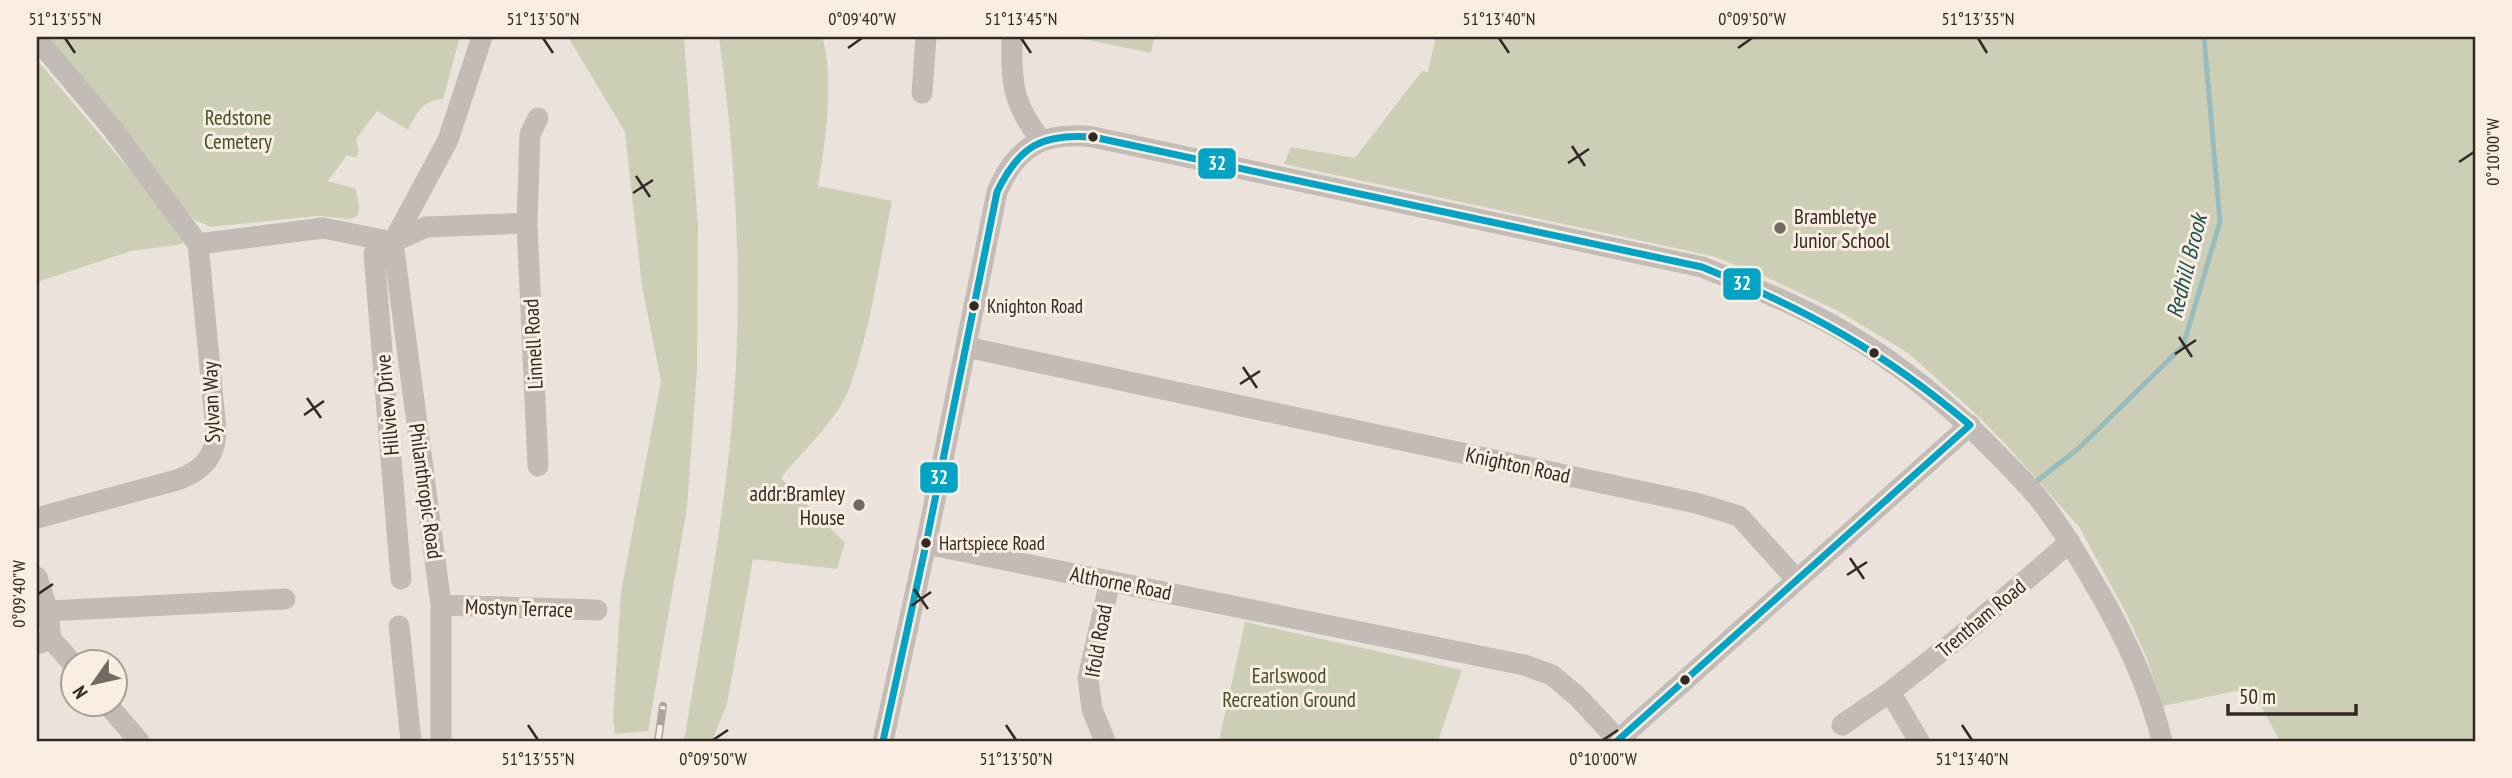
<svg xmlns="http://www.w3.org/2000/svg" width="2512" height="778" font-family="'PT Sans Narrow',sans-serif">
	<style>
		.green { fill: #cccfb5 }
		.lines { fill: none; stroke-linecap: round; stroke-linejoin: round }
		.stream { stroke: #98bcbc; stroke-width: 5 }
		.minor { stroke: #c3bbb5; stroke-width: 21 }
		.rail-casing { stroke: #aba49f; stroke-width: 8 }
		.rail { stroke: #f9eee1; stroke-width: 5; stroke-dasharray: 16; stroke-linecap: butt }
		.bus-1-casing { stroke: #f9eee1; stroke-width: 12 }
		.bus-1 { stroke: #03a3c6; stroke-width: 7 }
		.ticks { fill: none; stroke: #332924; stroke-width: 2.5 }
		.bus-dot { fill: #332924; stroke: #f9eee1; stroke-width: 2.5 }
		.poi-dot { fill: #736a64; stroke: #f9eee1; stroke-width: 2.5 }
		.labels { text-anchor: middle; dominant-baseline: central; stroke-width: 6; stroke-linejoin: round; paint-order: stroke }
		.bus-label { font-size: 19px; fill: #332924; stroke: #f9eee1; text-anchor: start }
		.park-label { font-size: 21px; fill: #425128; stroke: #f9eee1 }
		.poi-label { font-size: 21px; fill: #332924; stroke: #f9eee1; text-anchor: start }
		.street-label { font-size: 21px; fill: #332924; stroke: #f9eee1 }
		.water-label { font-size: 23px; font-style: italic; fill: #1a5154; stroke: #f9eee1 }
		.line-badge { stroke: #f9eee1; stroke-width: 2.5 }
		.badge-label { font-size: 19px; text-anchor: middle; font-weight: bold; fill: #fff }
		.neatline { fill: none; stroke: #332924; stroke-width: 2.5 }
		.ticks-label { font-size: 18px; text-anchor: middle; fill: #332924 }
	</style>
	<rect width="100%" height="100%" fill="#ebe3db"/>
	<!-- green -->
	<path class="green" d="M 43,37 L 460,37 L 443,99 C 420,102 418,111 408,130 L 377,111 L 356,139 L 359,151 L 356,158 L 347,155 L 328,181 L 356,189 L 359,207 L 358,215 L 351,219 L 317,216 L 211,227 L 195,220 L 178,205 Z
		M 568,37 L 684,37 L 698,226 L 697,370 L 687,508 L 648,731 L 615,734 L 613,719 L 621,592 L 661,381 L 642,286 L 625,132 Z
		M 719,37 L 822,37 C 835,75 825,146 818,186 L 892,201 C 880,259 870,334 849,389 C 835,423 803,450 781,478 L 845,543 L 837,569 L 753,559 L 727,704 L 712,741 L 684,741 C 703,627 726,512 734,396 C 743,275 735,156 719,37 Z
		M 1073,37 L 1154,37 L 1151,53 Z
		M 1429,37 L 2475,37 L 2475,741 L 2280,741 L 2251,688 L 2163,706 L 2146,656 L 2124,609 L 2079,527 L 2011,450 L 1976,414 L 1908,353 L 1840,312 L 1766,277 L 1712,256 L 1284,164 L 1291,147 L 1355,158 L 1422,71 L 1428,72 L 1435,40 Z
		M 37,60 L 127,167 L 179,224 L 183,244 L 131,251 L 37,282 Z
		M 1245,622 L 1462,670 L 1438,741 L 1219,741 Z"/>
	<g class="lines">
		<!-- stream -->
		<path class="stream" d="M 2037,481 L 2079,448 L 2183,346 L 2220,222 L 2204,37"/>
		<!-- minor -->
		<path class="minor" d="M 1012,37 C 1011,82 1012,103 1041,140
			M 37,39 L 112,128 L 198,244 L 323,228 L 393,242
			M 922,93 L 926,37
			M 527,223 L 538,466
			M 966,347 L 1696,503 L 1739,516 L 1797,580
			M 37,518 L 177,480 C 202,471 216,457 216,430 L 198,244
			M 926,544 L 1524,665 L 1552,675 L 1578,697 L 1618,740
			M 37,577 L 48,611 L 51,639
			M 401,579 L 374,254 L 393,242 L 426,227 L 527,223 L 530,134 L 538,118
			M 441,605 L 597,610
			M 48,611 L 285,599
			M 399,626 L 411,741
			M 37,644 L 51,639 L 74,665
			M 107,704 L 139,741
			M 1842,725 L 1890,692
			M 441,741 L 441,605 L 393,242 L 448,140 L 482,37
			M 883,741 L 926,544 L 997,192 C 1016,146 1044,131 1093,137 L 1702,267 C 1750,286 1798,305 1843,331 C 1902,365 1953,408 2000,457 C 2014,471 2028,485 2040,500 C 2061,527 2078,556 2095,585 C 2124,634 2149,686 2162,741
			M 1105,741 L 1092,709 L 1088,678 L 1110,581
			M 1617,741 L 1970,425
			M 1919,741 L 1890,692 L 1962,635 L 2070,542"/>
		<!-- rail casing -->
		<g class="rail-casing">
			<path id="rail" d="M 658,741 L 663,706"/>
		</g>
		<!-- rail -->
		<use href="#rail" class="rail"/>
		<!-- bus-1 casing -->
		<g class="bus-1-casing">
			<path id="bus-1" d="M 883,741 L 926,544 L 997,192 C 1019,146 1042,133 1093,137 L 1702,267 C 1806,309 1884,352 1970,425
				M 1617,741 L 1970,425"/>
		</g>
		<!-- bus-1 -->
		<use href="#bus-1" class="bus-1"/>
	</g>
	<!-- ticks -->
	<path class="ticks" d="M 65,38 L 75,53M 543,38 L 553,53M 1021,38 L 1031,53M 1499,38 L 1509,53M 1978,38 L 1987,53M 848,48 L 862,38M 1738,48 L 1752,38M 1572,146 L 1585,166M 2459,162 L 2474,152M 1568,163 L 1589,149M 636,176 L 650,197M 633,193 L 653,180M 2179,337 L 2192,357M 2175,354 L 2196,340M 1243,367 L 1257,388M 1240,384 L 1260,371M 307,398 L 321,418M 304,415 L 324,401M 1850,558 L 1864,579M 1847,575 L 1867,562M 914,589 L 928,609M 38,594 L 53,584M 911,606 L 931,592M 528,725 L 538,740M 1006,725 L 1016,740M 1962,725 L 1972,740M 713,740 L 728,730M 1603,740 L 1618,730"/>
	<!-- markers -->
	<g class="bus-dot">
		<circle cx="1093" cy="137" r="6"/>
		<circle cx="974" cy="306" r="6"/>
		<circle cx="1874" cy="353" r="6"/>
		<circle cx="926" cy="543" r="6"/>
		<circle cx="1685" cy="680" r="6"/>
	</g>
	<g class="poi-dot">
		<circle cx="1780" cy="228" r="7"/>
		<circle cx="859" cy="505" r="7"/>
	</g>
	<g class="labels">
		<!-- bus labels -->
		<g class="bus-label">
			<text x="987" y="306">Knighton Road</text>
			<text x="939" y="543">Hartspiece Road</text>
		</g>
		<!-- park labels -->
		<g class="park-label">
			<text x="238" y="117">Redstone<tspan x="238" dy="24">Cemetery</tspan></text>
			<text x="1289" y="675">Earlswood<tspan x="1289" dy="24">Recreation Ground</tspan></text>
		</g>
		<!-- poi labels -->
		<g class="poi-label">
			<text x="1794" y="216">Brambletye<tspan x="1794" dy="24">Junior School</tspan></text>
			<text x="845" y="493" text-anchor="end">addr:Bramley<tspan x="845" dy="24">House</tspan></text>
		</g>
		<!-- street labels -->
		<g class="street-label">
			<text transform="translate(533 344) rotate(-93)">Linnell Road</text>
			<text transform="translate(211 402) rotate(-92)">Sylvan Way</text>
			<text transform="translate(387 405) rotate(-95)">Hillview Drive</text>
			<text transform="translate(1518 465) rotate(12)">Knighton Road</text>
			<text transform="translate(426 491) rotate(82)">Philanthropic Road</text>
			<text transform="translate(1121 583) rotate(11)">Althorne Road</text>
			<text transform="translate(519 608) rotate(2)">Mostyn Terrace</text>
			<text transform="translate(1981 618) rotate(-40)">Trentham Road</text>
			<text transform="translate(1098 641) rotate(-80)">Ifold Road</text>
		</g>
		<!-- water labels -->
		<g class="water-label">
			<text transform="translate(2186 266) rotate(-76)">Redhill Brook</text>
		</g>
	</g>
	<g class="line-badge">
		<rect x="1197" y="147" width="40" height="33" rx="7" fill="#03a3c6"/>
		<rect x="1722" y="267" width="40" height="34" rx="7" fill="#03a3c6"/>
		<rect x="919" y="461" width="40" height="33" rx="7" fill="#03a3c6"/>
	</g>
	<g class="badge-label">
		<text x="1217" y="170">32</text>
		<text x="1742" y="290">32</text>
		<text x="939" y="484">32</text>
	</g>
	<!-- border -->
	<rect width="2512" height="778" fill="none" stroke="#f9eee1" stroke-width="77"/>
	<!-- north arrow -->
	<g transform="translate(94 683) rotate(236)"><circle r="33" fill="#f9eee1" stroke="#aa9f95" stroke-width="2"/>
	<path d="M0-5L12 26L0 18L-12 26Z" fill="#736a64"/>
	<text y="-10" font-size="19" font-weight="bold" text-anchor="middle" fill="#332924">N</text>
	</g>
	<!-- scale -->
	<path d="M2228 704v10h128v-10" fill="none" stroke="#332924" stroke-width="3.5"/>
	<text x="2239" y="704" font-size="21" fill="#332924" stroke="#f9eee1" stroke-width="5" paint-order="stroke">50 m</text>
	<rect x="38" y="38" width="2436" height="702" class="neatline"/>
	<g class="ticks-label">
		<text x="65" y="25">51°13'55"N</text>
		<text x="543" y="25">51°13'50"N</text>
		<text x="862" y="25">0°09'40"W</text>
		<text x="1021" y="25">51°13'45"N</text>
		<text x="1499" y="25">51°13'40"N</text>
		<text x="1752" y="25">0°09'50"W</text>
		<text x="1978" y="25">51°13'35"N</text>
		<text transform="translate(2493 152) rotate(-90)" y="6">0°10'00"W</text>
		<text transform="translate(19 594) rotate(-90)" y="6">0°09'40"W</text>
		<text x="538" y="765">51°13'55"N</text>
		<text x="713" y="765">0°09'50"W</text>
		<text x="1016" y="765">51°13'50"N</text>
		<text x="1603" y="765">0°10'00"W</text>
		<text x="1972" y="765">51°13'40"N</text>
	</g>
</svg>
